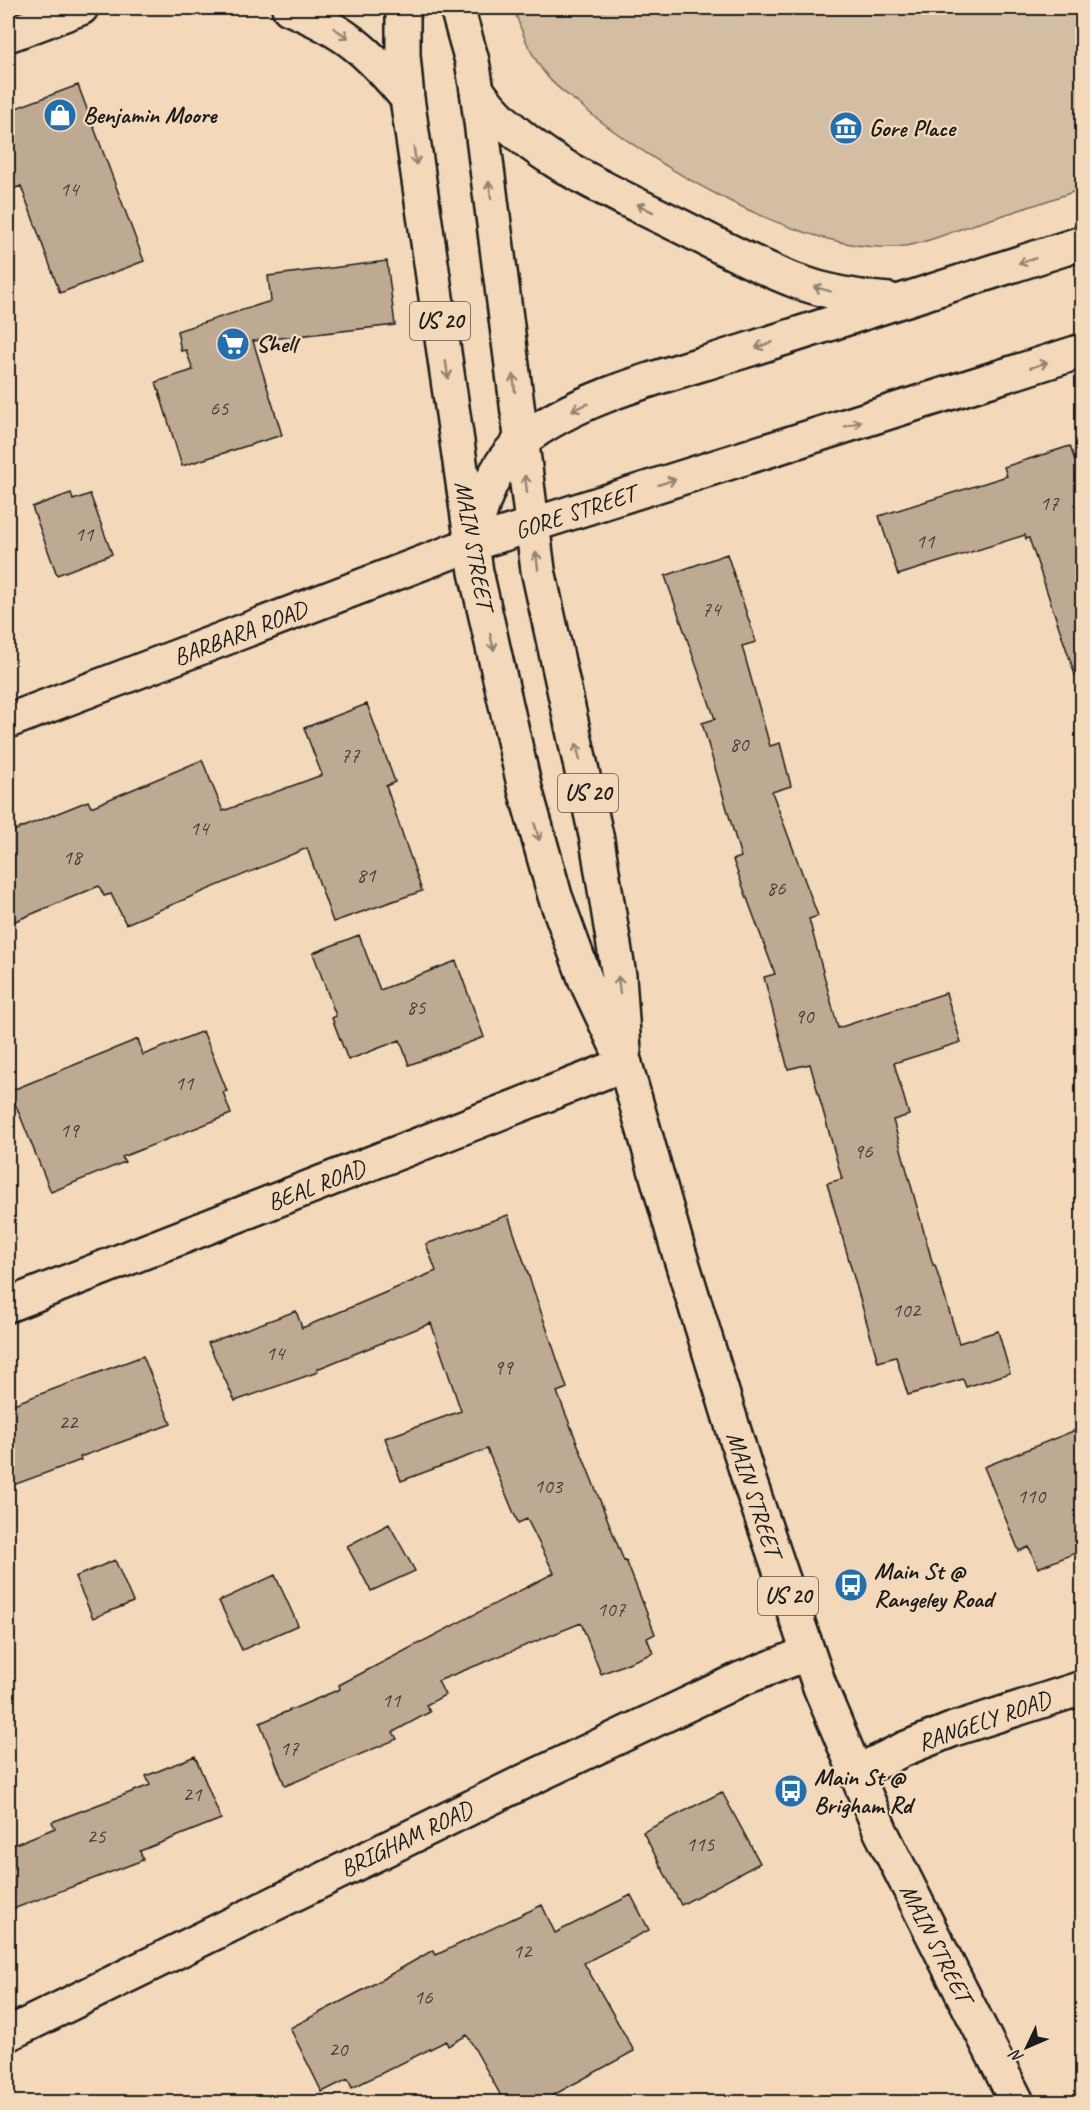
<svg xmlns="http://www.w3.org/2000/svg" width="1090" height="2110" font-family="Caveat,sans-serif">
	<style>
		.green { fill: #d3bda3; stroke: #786c60; stroke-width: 1.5 }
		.building { fill: #beaa92; stroke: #1c1c1c; stroke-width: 1.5 }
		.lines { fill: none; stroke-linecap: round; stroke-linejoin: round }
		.minor-casing { stroke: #1c1c1c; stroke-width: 38 }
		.major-casing { stroke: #1c1c1c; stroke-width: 38 }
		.minor { stroke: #f3d9ba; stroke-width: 33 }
		.major { stroke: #f3d9ba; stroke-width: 33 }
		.oneway { stroke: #928473 }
		.labels { text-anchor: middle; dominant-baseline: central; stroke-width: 4.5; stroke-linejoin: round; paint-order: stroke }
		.number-label { font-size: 21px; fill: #44403a }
		.shield { fill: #f3d9ba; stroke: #5c554b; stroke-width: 1.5 }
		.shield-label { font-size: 22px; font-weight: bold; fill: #1c1c1c }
		.poi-label { font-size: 24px; font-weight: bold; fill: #1c1c1c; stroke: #f3d9ba; text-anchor: start }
		.street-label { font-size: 24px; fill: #1c1c1c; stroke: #f3d9ba }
	</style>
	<rect width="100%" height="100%" fill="#f3d9ba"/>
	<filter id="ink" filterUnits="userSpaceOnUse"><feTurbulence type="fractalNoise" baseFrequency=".0167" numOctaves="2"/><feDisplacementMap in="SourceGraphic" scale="12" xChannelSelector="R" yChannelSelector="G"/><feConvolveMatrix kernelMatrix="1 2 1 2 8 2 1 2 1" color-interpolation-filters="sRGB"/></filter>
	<g filter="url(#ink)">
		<!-- green -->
		<path class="green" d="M 514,8 L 1082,8 L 1082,189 C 1044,202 1005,215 966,227 C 946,234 925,243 905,246 C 810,260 648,163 578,103 C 568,95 555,87 547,76 C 531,56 521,32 514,8 Z"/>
		<!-- building -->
		<path class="building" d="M 78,85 L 144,261 L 60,293 L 21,186 L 8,191 L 8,111 Z
			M 387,261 L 395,325 L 253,341 L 282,435 L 182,466 L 156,382 L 193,370 L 186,350 L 181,351 L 177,331 L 271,301 L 268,276 Z
			M 1070,446 L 1083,484 L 1083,674 L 1075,675 L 1029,538 L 1026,539 L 1025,535 L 898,575 L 879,516 L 1007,476 L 1004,467 Z
			M 71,493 L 73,500 L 90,494 L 112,554 L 57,575 L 32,507 Z
			M 727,554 L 756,642 L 742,646 L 770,746 L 780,743 L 791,786 L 772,792 L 818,916 L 809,919 L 838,1028 L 946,993 L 961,1042 L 894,1063 L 909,1115 L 893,1120 L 933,1265 L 935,1265 L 959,1343 L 998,1331 L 1010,1373 L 966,1387 L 963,1379 L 908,1395 L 896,1357 L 878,1362 L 827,1183 L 842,1179 L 810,1064 L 788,1069 L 764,977 L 775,974 L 733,860 L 741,857 L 702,723 L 715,719 L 665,576 Z
			M 367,704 L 395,782 L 386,786 L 422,891 L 333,922 L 307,848 L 126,924 L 111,894 L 104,896 L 99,886 L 8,924 L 8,833 L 88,801 L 91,807 L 202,760 L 223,811 L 322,775 L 304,728 Z
			M 359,935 L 380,990 L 456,961 L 484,1037 L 409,1065 L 400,1040 L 348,1060 L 332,1018 L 336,1016 L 313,953 Z
			M 203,1031 L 227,1091 L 223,1092 L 231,1114 L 122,1157 L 125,1162 L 51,1192 L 10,1091 L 138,1039 L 143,1055 Z
			M 508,1215 L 567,1388 L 557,1392 L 624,1561 L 626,1560 L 655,1634 L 647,1638 L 653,1653 L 601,1674 L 581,1623 L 438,1681 L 445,1695 L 426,1705 L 430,1712 L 393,1732 L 397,1739 L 285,1786 L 260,1723 L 340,1689 L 339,1685 L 554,1573 L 527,1519 L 518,1523 L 487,1449 L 401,1481 L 385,1438 L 461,1411 L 431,1323 L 317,1369 L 318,1372 L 235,1401 L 208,1343 L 296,1311 L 302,1328 L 436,1271 L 426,1244 Z
			M 143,1356 L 171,1424 L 80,1457 L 81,1460 L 8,1487 L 8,1406 Z
			M 1083,1427 L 1083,1550 L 1038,1568 L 1029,1547 L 1019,1551 L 984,1467 Z
			M 389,1524 L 415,1571 L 371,1591 L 347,1546 Z
			M 115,1560 L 133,1602 L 93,1618 L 75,1577 Z
			M 275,1575 L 298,1625 L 242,1650 L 219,1601 Z
			M 195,1756 L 221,1819 L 140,1851 L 143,1860 L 8,1911 L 8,1847 L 55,1828 L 52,1822 L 150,1785 L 146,1776 Z
			M 722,1792 L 760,1863 L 681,1905 L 643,1832 Z
			M 631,1895 L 649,1930 L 584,1963 L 634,2051 L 539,2103 L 505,2103 L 467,2035 L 448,2046 L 446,2041 L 352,2088 L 348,2079 L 322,2092 L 290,2028 L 365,1989 L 433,1950 L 436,1955 L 542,1905 L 555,1933 Z"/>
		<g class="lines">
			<!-- minor casing -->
			<g class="minor-casing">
				<path id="minor" d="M 477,90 C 523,156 610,191 680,226 C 718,245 756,266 796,281 C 826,292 858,298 889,300
					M 472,544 C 480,507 493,464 523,440 C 580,395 672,374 741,352 C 855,316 969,279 1082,243
					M 8,721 L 472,544 L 1082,351
					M 8,1305 L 625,1064
					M 855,1773 L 904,1749 L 954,1729 L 1082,1688
					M 8,2034 L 527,1780 L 741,1679 L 808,1653"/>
			</g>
			<!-- major casing -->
			<g class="major-casing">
				<path id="major" d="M 289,8 C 345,31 368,51 407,98
					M 403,8 L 403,55 L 407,98 L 476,572 L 525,789 L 555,896 L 586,981 L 625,1064 L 677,1246 L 750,1483 L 820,1687 L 881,1832 L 1017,2102
					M 457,8 L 472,61 L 477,90 L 538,570 L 597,840 L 619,976 L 624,1050
					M 8,35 L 81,8"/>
			</g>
			<!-- minor -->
			<use href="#minor" class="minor"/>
			<!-- major -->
			<use href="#major" class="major"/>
		</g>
		<!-- one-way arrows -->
		<defs><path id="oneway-shaft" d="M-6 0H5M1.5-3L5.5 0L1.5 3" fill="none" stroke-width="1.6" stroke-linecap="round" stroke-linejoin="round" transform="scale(1.5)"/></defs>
		<g class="oneway">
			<use href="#oneway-shaft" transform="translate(341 33) rotate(33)"/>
			<use href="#oneway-shaft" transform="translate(415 156) rotate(82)"/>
			<use href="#oneway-shaft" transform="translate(490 190) rotate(-97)"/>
			<use href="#oneway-shaft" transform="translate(645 208) rotate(-153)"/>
			<use href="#oneway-shaft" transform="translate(1027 261) rotate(162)"/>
			<use href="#oneway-shaft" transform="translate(822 289) rotate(-165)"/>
			<use href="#oneway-shaft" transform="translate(764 345) rotate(162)"/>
			<use href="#oneway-shaft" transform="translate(1039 365) rotate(-18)"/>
			<use href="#oneway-shaft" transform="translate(447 370) rotate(82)"/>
			<use href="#oneway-shaft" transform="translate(514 383) rotate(-97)"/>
			<use href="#oneway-shaft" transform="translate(580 407) rotate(158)"/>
			<use href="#oneway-shaft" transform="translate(853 424) rotate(-18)"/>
			<use href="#oneway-shaft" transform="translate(667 482) rotate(-18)"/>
			<use href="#oneway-shaft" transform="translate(526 484) rotate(-97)"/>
			<use href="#oneway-shaft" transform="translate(537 561) rotate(-98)"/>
			<use href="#oneway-shaft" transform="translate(492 642) rotate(77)"/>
			<use href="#oneway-shaft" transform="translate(578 752) rotate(-103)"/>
			<use href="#oneway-shaft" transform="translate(537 832) rotate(74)"/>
			<use href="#oneway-shaft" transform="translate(619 985) rotate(-96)"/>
		</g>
	</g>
	<!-- icons -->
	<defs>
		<g id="shop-disc" transform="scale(1.725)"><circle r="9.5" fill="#1f6fb2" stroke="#f3d9ba"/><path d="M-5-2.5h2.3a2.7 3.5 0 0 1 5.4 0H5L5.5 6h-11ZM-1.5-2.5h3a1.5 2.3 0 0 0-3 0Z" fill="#fff"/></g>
		<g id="museum-disc" transform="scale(1.725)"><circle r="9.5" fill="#1f6fb2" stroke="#f3d9ba"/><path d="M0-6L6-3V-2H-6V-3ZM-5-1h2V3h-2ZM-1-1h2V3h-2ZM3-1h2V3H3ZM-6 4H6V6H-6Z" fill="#fff"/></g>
		<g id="supermarket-disc" transform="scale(1.725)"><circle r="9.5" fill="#1f6fb2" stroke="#f3d9ba"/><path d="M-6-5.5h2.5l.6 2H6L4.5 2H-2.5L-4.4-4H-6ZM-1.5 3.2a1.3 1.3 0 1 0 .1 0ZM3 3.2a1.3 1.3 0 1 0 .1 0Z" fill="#fff"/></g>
		<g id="bus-disc" transform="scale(1.725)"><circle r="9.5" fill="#1f6fb2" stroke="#f3d9ba"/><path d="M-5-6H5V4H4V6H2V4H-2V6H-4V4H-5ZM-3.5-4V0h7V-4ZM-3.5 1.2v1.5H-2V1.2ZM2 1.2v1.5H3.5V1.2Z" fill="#fff"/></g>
	</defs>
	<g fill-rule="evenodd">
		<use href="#shop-disc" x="60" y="115"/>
		<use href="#museum-disc" x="846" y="128"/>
		<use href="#supermarket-disc" x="233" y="344"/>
		<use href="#bus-disc" x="851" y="1585"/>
		<use href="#bus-disc" x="791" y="1791"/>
	</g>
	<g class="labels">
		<!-- number labels -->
		<g class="number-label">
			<text x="69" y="189">14</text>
			<text x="219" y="408">65</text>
			<text x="1049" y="503">17</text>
			<text x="84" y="534">11</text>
			<text x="925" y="541">11</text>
			<text x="711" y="609">74</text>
			<text x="739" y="744">80</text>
			<text x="350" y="755">77</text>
			<text x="199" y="828">14</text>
			<text x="72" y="857">18</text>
			<text x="366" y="875">81</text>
			<text x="776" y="888">86</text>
			<text x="416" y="1007">85</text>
			<text x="804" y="1016">90</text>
			<text x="184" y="1083">11</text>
			<text x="69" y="1130">19</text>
			<text x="863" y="1151">96</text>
			<text x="906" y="1310">102</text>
			<text x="275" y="1353">14</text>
			<text x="503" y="1367">99</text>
			<text x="68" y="1422">22</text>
			<text x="548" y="1486">103</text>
			<text x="1031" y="1496">110</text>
			<text x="611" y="1609">107</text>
			<text x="391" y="1700">11</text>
			<text x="289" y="1748">17</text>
			<text x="192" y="1794">21</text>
			<text x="96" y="1836">25</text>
			<text x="700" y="1844">115</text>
			<text x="522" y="1951">12</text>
			<text x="423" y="1997">16</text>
			<text x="338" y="2049">20</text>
		</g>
		<!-- shield labels -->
		<g class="shield">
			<rect x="410" y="302" width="60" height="38" rx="4.5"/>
			<rect x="558" y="774" width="60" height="38" rx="4.5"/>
			<rect x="758" y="1577" width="60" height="38" rx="4.5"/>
		</g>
		<g class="shield-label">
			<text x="440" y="321">US 20</text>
			<text x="588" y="793">US 20</text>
			<text x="788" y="1596">US 20</text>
		</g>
		<!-- poi labels -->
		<g class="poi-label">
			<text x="83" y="115">Benjamin Moore</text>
			<text x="869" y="128">Gore Place</text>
			<text x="256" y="344">Shell</text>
			<text x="874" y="1571">Main St @<tspan x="874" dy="28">Rangeley Road</tspan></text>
			<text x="814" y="1777">Main St @<tspan x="814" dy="28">Brigham Rd</tspan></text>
		</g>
		<!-- street labels -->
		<g class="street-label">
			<text transform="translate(575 512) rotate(-18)">GORE STREET</text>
			<text transform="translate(474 545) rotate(80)">MAIN STREET</text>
			<text transform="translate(240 633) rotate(-21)">BARBARA ROAD</text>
			<text transform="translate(316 1185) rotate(-21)">BEAL ROAD</text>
			<text transform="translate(754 1494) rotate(72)">MAIN STREET</text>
			<text transform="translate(984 1721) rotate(-19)">RANGELY ROAD</text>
			<text transform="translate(406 1839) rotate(-26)">BRIGHAM ROAD</text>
			<text transform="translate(936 1943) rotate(63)">MAIN STREET</text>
		</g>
	</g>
	<!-- margin -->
	<rect width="1090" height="2110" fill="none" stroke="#f3d9ba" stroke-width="30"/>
	<rect x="15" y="15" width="1060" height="2080" fill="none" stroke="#1c1c1c" stroke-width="2" filter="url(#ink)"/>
	<!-- north arrow -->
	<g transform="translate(1027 2047) rotate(226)" stroke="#f3d9ba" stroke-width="4.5" paint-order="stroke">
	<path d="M0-4.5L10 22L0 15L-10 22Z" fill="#1c1c1c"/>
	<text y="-9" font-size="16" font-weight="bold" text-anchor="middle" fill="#1c1c1c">N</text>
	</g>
</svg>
